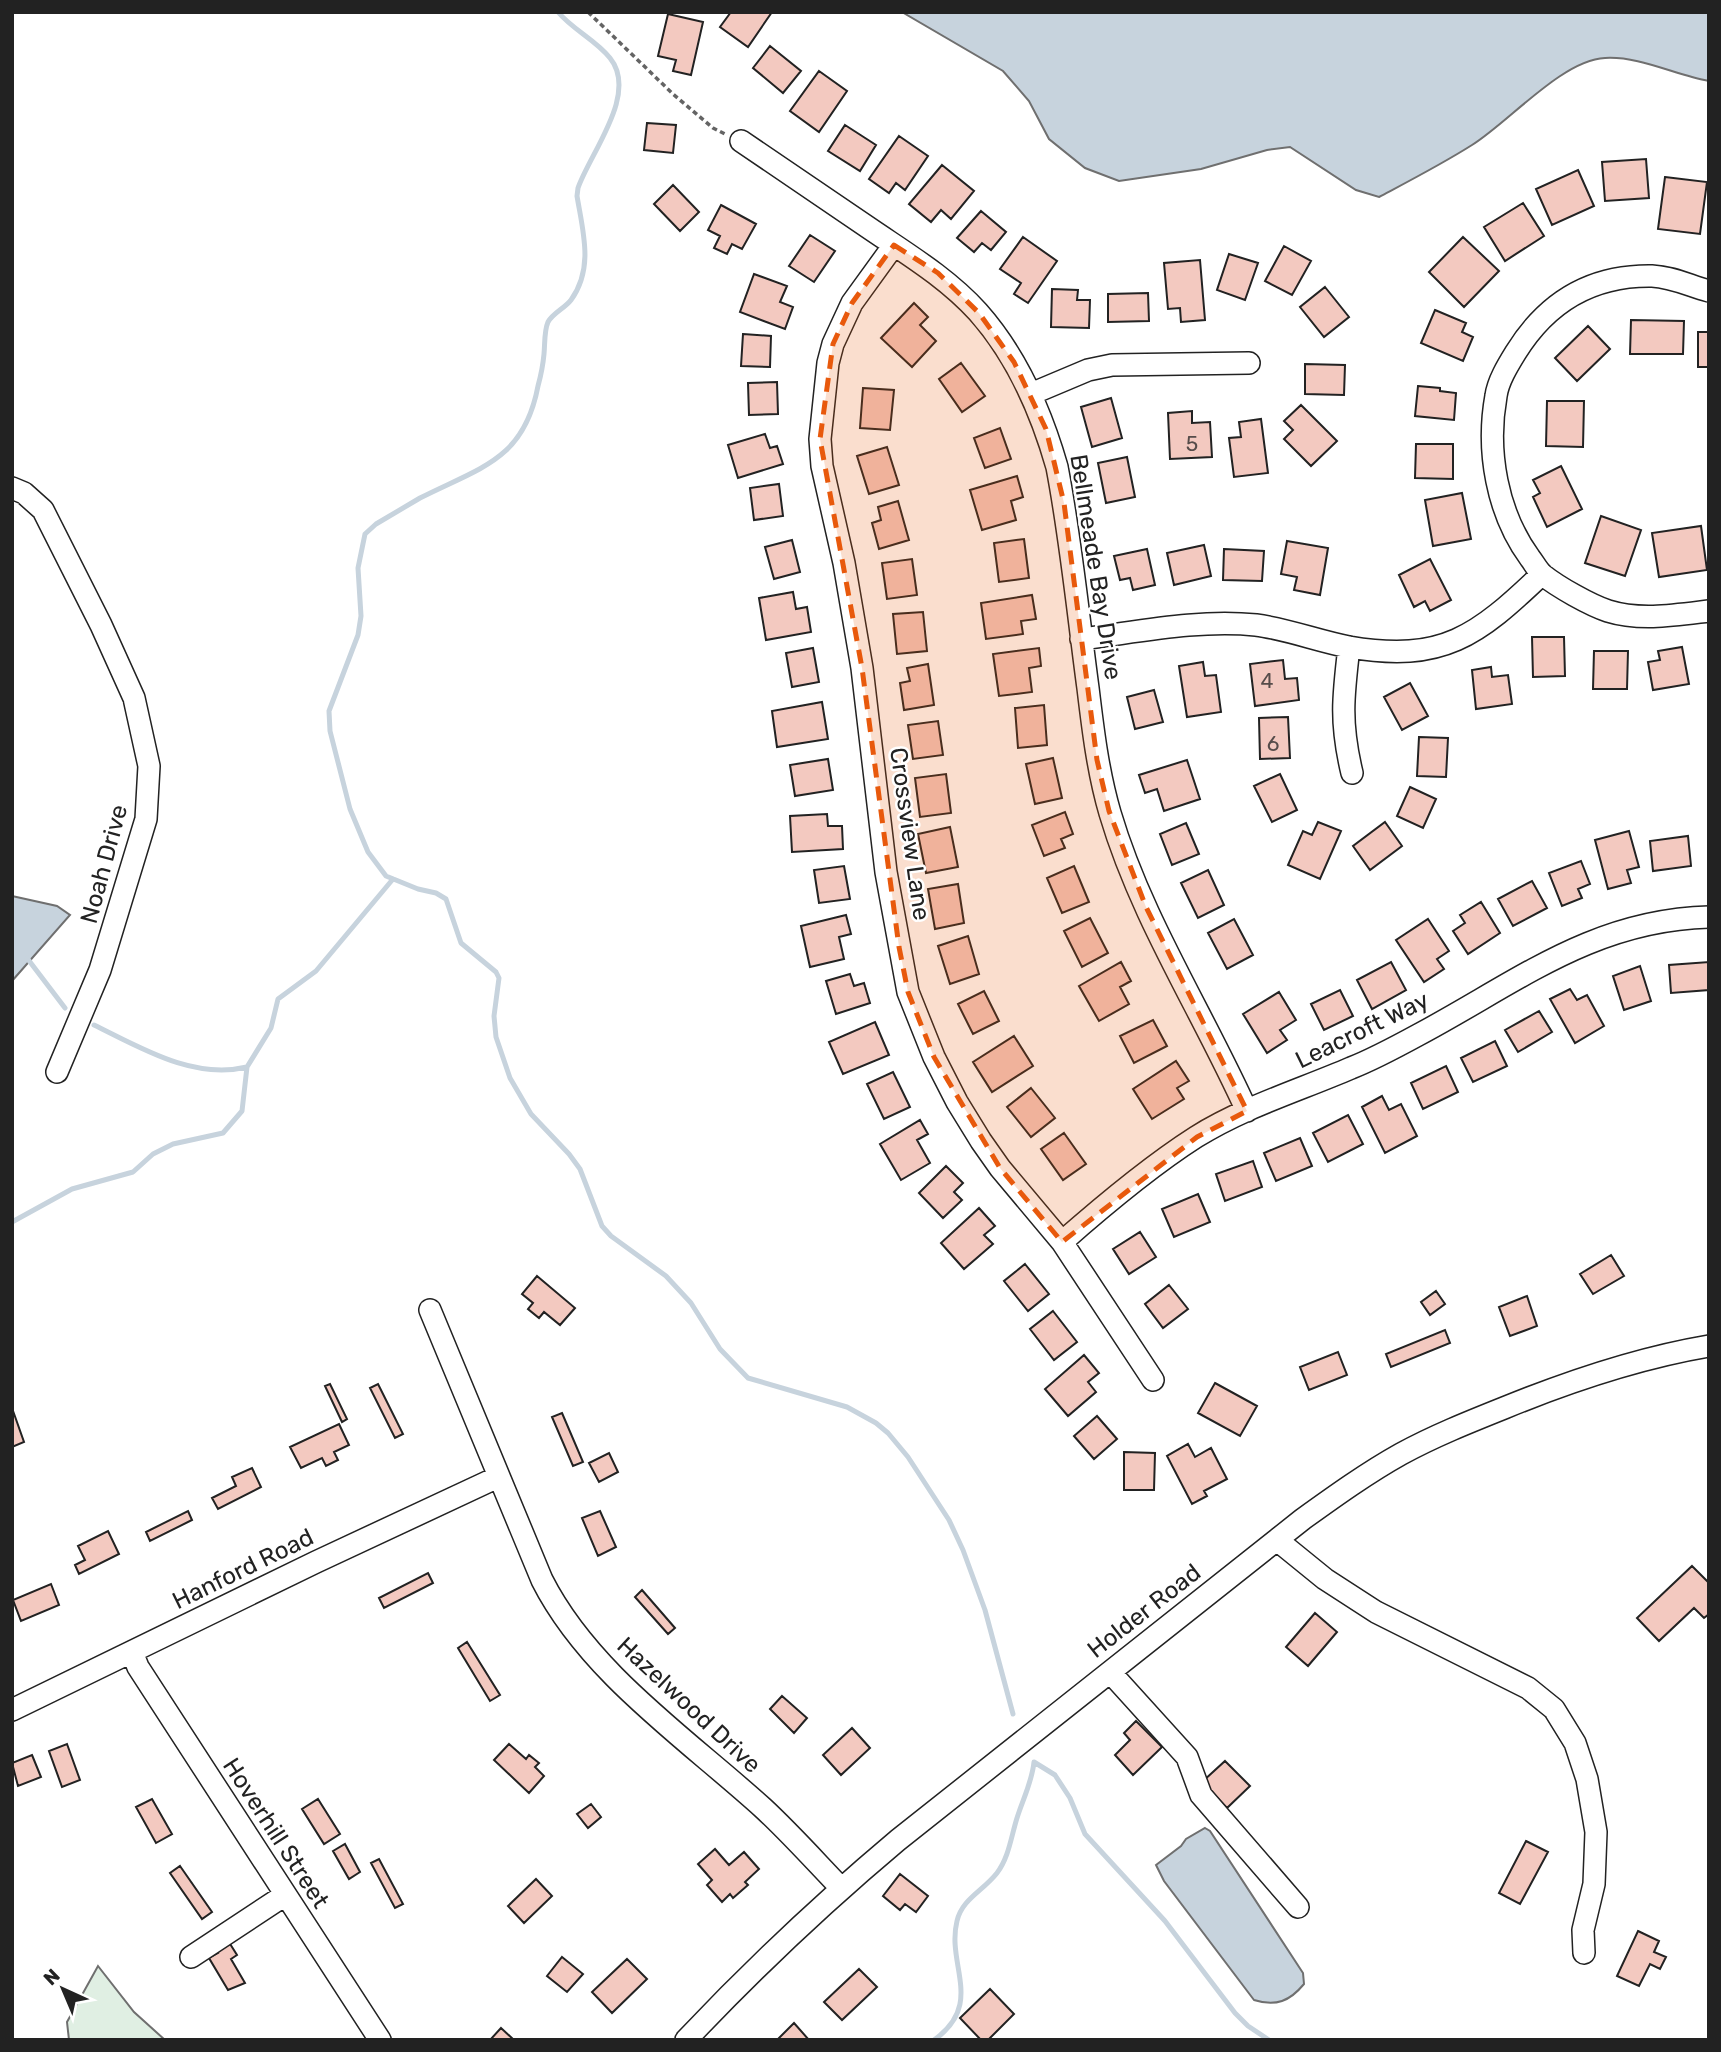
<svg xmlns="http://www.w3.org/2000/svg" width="1721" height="2052" font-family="Rubik,sans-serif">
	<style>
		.green { fill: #e0efe3; stroke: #6f6f6f; stroke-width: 2 }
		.water { fill: #c7d3dd; stroke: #6f6f6f; stroke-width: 2 }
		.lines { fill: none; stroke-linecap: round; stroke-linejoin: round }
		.stream { stroke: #c7d3dd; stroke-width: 5 }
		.building { fill: #f3c9c0; stroke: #222; stroke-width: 2 }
		.minor-casing { stroke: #222; stroke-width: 24 }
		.path { stroke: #646464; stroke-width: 3.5; stroke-dasharray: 5 3.5; stroke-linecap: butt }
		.minor { stroke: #fff; stroke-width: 21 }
		.marked { fill: #e8590c; fill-opacity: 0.2; stroke: #e8590c; stroke-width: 5; stroke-dasharray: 14 9; stroke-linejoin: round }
		.labels { text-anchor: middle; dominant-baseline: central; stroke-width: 5; stroke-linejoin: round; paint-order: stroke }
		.number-label { font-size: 21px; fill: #564c4a }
		.street-label { font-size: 24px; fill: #222; stroke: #fff }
	</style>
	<rect width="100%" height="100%" fill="#fff"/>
	<!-- green -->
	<path class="green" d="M 98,1966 L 134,2012 L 165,2040 L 69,2040 L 67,2022 Z"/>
	<!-- water -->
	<path class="water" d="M 902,12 L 1709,12 L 1709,81 C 1675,75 1640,56 1605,58 C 1562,60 1509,122 1472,145 C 1442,164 1411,180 1379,197 L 1356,190 L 1290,147 L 1267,150 L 1201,169 L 1119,181 L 1085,168 L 1049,139 L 1029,101 L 1003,71 Z
		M 12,896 L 57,906 L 70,915 L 12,981 Z
		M 1205,1828 L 1210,1831 L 1303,1973 L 1304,1984 C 1290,2001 1276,2007 1254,2000 L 1164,1881 L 1156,1865 L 1181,1846 L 1186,1839 Z"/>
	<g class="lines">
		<!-- stream -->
		<path class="stream" d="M 558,12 C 573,30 596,40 610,58 C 639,94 590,153 578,188 L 577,196 C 583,232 594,268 571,300 C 565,308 553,313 548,322 C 544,331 545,344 544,354 C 543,365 541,375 538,386 C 524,460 481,467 420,498 L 376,524 L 365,534 L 358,568 L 361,616 L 358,635 L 329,711 L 330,731 L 350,809 L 368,852 L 386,876 L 418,889 L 436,893 L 446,899 L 461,943 L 496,972 L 499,978 L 494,1016 L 496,1037 L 510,1078 L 531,1114 L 569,1154 L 580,1169 L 602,1226 L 611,1236 L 666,1276 L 691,1303 L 720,1349 L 748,1378 L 847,1407 L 876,1423 L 888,1433 L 908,1457 L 949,1520 L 963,1550 L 985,1610 L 1013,1714
			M 27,958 L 65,1008
			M 94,1025 C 141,1048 193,1080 247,1067
			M 12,1222 L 72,1189 L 133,1172 L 153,1154 L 173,1144 L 223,1133 L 242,1111 L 247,1067 L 271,1028 L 278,999 L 316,971 L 393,879
			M 934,2040 C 985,2004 946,1965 957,1921 C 962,1899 983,1891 997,1873 C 1009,1857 1011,1837 1017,1818 C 1023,1799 1032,1782 1034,1762 L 1055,1775 L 1070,1798 L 1085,1834 L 1165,1921 L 1235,2013 L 1248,2026 L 1269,2040"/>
	</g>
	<!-- building -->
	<path class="building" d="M 731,12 L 772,12 L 748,47 L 720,27 Z
		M 668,14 L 703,22 L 691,75 L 673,71 L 676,60 L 658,56 Z
		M 770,46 L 801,71 L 783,93 L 753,68 Z
		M 819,71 L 847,91 L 819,132 L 790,111 Z
		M 647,123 L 676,125 L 673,153 L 644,150 Z
		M 845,125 L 876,145 L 860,171 L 828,151 Z
		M 899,136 L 928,156 L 905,190 L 896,183 L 889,193 L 869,179 Z
		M 1646,159 L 1649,198 L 1605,201 L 1602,162 Z
		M 942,165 L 974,191 L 951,219 L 941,210 L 931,222 L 909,204 Z
		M 1578,170 L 1594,206 L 1552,225 L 1536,189 Z
		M 1665,177 L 1707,182 L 1700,234 L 1658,229 Z
		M 673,185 L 699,212 L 680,231 L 654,204 Z
		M 1523,203 L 1544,236 L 1505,261 L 1484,227 Z
		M 721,205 L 756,224 L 742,249 L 732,244 L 727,254 L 714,248 L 720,236 L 708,230 Z
		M 981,211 L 1006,232 L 991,250 L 982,243 L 974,252 L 957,238 Z
		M 810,235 L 835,251 L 814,282 L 789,266 Z
		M 1023,237 L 1057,261 L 1028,303 L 1014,294 L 1021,283 L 1000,269 Z
		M 1463,237 L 1499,271 L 1464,307 L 1429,272 Z
		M 1284,246 L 1311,261 L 1292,295 L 1265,281 Z
		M 1229,254 L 1258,263 L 1245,300 L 1217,290 Z
		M 1200,260 L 1205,320 L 1181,322 L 1180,308 L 1168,309 L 1164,263 Z
		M 754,274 L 787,286 L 780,302 L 793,307 L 785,329 L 740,312 Z
		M 1325,287 L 1349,317 L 1324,337 L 1300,307 Z
		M 1052,289 L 1078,290 L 1077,300 L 1090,300 L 1089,328 L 1051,327 Z
		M 1148,293 L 1149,321 L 1108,322 L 1108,294 Z
		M 914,303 L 928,317 L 920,325 L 936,341 L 912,367 L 881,338 Z
		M 1435,310 L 1466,323 L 1462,332 L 1473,337 L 1463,361 L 1421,343 Z
		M 1631,320 L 1684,321 L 1683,354 L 1630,354 Z
		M 1588,326 L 1610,349 L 1577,381 L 1555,358 Z
		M 1698,332 L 1709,332 L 1709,367 L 1698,367 Z
		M 743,334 L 771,336 L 770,367 L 741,366 Z
		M 961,363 L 985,396 L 962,412 L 939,379 Z
		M 1305,364 L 1345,365 L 1344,395 L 1305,394 Z
		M 777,382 L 778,414 L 749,415 L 748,383 Z
		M 1418,386 L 1440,388 L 1440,391 L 1456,393 L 1454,420 L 1415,416 Z
		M 863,388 L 894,390 L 890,430 L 860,428 Z
		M 1111,398 L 1122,438 L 1092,447 L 1081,407 Z
		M 1547,401 L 1584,401 L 1583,447 L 1546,446 Z
		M 1301,405 L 1337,441 L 1311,466 L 1284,439 L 1293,430 L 1284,421 Z
		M 1192,411 L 1192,423 L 1210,422 L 1212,457 L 1170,459 L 1168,413 Z
		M 1261,419 L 1268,473 L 1234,477 L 1229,438 L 1241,437 L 1239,422 Z
		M 1000,428 L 1011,459 L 985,468 L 974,438 Z
		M 765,434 L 770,448 L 777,446 L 783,464 L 738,478 L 728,445 Z
		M 1416,444 L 1453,444 L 1453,479 L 1415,478 Z
		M 887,447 L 899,485 L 869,494 L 857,456 Z
		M 1127,457 L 1135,497 L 1106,503 L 1098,463 Z
		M 1561,466 L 1582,509 L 1547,527 L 1533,497 L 1540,493 L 1533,480 Z
		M 1017,476 L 1023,497 L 1011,501 L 1016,520 L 982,530 L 970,490 Z
		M 779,484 L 783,516 L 754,520 L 750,488 Z
		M 1462,493 L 1471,539 L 1433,546 L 1425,500 Z
		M 898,501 L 909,540 L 879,549 L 872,523 L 881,520 L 878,507 Z
		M 1601,516 L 1641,530 L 1625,576 L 1585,563 Z
		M 1701,526 L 1707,570 L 1659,577 L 1652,533 Z
		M 1024,539 L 1029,578 L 999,582 L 994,543 Z
		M 792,540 L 800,572 L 774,579 L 765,547 Z
		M 1287,541 L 1328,548 L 1320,595 L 1294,590 L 1297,577 L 1281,574 Z
		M 1204,545 L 1211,576 L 1174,585 L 1167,553 Z
		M 1147,549 L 1155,585 L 1133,590 L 1130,578 L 1120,580 L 1114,556 Z
		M 1224,549 L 1264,551 L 1262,581 L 1223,580 Z
		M 912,559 L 917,595 L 887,599 L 882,563 Z
		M 1430,559 L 1451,600 L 1430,611 L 1425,601 L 1414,607 L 1399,575 Z
		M 793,592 L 796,609 L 807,607 L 811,632 L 766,640 L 759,598 Z
		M 1032,595 L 1036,619 L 1021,621 L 1023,634 L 986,639 L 981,603 Z
		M 923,612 L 927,651 L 897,654 L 893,614 Z
		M 1532,637 L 1564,637 L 1565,676 L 1533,677 Z
		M 1682,647 L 1689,684 L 1653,690 L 1648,662 L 1660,660 L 1658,651 Z
		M 813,648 L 819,682 L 792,687 L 786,653 Z
		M 1039,648 L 1041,666 L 1029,668 L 1032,692 L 999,696 L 993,654 Z
		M 1594,651 L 1628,651 L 1627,689 L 1593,689 Z
		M 1283,660 L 1285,679 L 1297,678 L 1299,700 L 1255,706 L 1250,664 Z
		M 1203,662 L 1205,676 L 1216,675 L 1221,712 L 1187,717 L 1179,666 Z
		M 928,664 L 934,705 L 904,710 L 900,683 L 910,681 L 907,668 Z
		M 1491,667 L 1492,677 L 1508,675 L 1512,704 L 1476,709 L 1472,670 Z
		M 1410,683 L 1428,716 L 1402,730 L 1384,697 Z
		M 1154,690 L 1163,722 L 1135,729 L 1127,697 Z
		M 822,702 L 828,739 L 777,747 L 772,711 Z
		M 1044,705 L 1047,745 L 1018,748 L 1015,708 Z
		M 1288,717 L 1290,758 L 1260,759 L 1259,718 Z
		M 938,721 L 943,755 L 913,759 L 908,725 Z
		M 1419,737 L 1448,738 L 1446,777 L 1417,776 Z
		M 1053,758 L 1062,798 L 1035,804 L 1026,764 Z
		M 828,759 L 833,790 L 795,796 L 790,765 Z
		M 1187,760 L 1200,799 L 1164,811 L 1157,789 L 1145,793 L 1139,775 Z
		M 946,774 L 951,813 L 920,817 L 915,778 Z
		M 1280,774 L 1297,810 L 1272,822 L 1254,786 Z
		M 1410,787 L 1436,799 L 1423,828 L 1397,816 Z
		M 1065,812 L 1073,834 L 1061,839 L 1065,848 L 1044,856 L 1032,825 Z
		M 827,814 L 828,826 L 842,826 L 843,849 L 792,852 L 790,816 Z
		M 1318,822 L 1341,831 L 1320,879 L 1288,865 L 1303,831 L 1312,835 Z
		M 1385,822 L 1402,846 L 1370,870 L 1353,846 Z
		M 1186,823 L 1199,854 L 1172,865 L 1160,834 Z
		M 950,827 L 958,867 L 926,873 L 918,834 Z
		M 1629,831 L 1639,867 L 1627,870 L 1631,883 L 1608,889 L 1595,840 Z
		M 1688,836 L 1691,866 L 1653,871 L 1650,841 Z
		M 1581,861 L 1590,884 L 1578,889 L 1582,898 L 1562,906 L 1549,873 Z
		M 844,866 L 850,899 L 819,903 L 814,870 Z
		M 1074,866 L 1089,902 L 1062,913 L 1047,878 Z
		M 1208,870 L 1224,905 L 1198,918 L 1181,883 Z
		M 1532,881 L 1547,908 L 1513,926 L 1498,899 Z
		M 958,884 L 964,923 L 935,929 L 928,889 Z
		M 1481,902 L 1500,933 L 1468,954 L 1453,931 L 1465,923 L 1460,915 Z
		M 846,915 L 851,934 L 839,937 L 844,959 L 810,967 L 801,926 Z
		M 1090,918 L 1108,953 L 1082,967 L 1064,931 Z
		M 1234,919 L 1253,955 L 1227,969 L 1208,933 Z
		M 1428,919 L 1449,951 L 1437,959 L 1444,969 L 1424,982 L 1396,940 Z
		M 968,936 L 979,974 L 950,984 L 938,946 Z
		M 1121,962 L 1131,981 L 1120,987 L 1129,1004 L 1099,1021 L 1079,986 Z
		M 1391,962 L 1406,990 L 1372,1009 L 1357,980 Z
		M 1709,962 L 1709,990 L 1671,993 L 1669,965 Z
		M 1640,966 L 1651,1001 L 1624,1010 L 1613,976 Z
		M 850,974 L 854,986 L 864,983 L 870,1003 L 836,1014 L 826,981 Z
		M 1570,989 L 1577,1000 L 1587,995 L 1604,1026 L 1575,1043 L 1550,999 Z
		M 1340,990 L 1353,1016 L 1324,1030 L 1311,1004 Z
		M 984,991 L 999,1021 L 973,1034 L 958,1004 Z
		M 1279,992 L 1296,1020 L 1280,1030 L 1287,1040 L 1267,1053 L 1243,1014 Z
		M 1539,1011 L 1552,1032 L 1518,1052 L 1505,1030 Z
		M 1153,1020 L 1167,1046 L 1134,1063 L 1120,1036 Z
		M 875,1022 L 889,1055 L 843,1074 L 829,1042 Z
		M 1014,1036 L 1033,1066 L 992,1092 L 973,1062 Z
		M 1495,1041 L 1507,1066 L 1473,1082 L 1461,1058 Z
		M 1176,1061 L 1189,1081 L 1177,1088 L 1184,1099 L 1152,1119 L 1133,1089 Z
		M 1446,1066 L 1458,1092 L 1423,1109 L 1411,1083 Z
		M 893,1072 L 910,1107 L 884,1119 L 867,1084 Z
		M 1031,1088 L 1055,1118 L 1031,1137 L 1007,1107 Z
		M 1382,1096 L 1389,1110 L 1401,1104 L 1417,1136 L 1385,1153 L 1362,1107 Z
		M 1348,1115 L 1363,1144 L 1328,1162 L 1313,1133 Z
		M 920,1120 L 928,1134 L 917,1140 L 930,1163 L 901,1180 L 880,1144 Z
		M 1064,1133 L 1086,1164 L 1063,1180 L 1041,1149 Z
		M 1300,1138 L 1312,1166 L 1276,1181 L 1264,1153 Z
		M 1253,1161 L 1262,1187 L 1225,1201 L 1216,1174 Z
		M 946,1166 L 963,1183 L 954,1192 L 962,1200 L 943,1218 L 919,1193 Z
		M 1198,1194 L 1210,1222 L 1174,1237 L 1162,1209 Z
		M 979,1208 L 995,1226 L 984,1235 L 993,1244 L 964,1269 L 941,1243 Z
		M 1140,1232 L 1156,1257 L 1129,1274 L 1113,1249 Z
		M 1611,1255 L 1624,1276 L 1593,1294 L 1580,1274 Z
		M 1025,1264 L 1049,1294 L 1028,1311 L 1004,1281 Z
		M 537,1276 L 575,1308 L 560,1325 L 544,1312 L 539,1318 L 528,1309 L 533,1303 L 522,1294 Z
		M 1169,1285 L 1188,1309 L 1163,1328 L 1145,1304 Z
		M 1436,1291 L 1445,1304 L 1430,1315 L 1421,1302 Z
		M 1527,1296 L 1537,1326 L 1510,1336 L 1499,1307 Z
		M 1053,1311 L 1077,1342 L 1054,1360 L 1030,1329 Z
		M 1445,1330 L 1450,1343 L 1391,1367 L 1386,1354 Z
		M 1338,1352 L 1347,1375 L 1309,1390 L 1300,1367 Z
		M 1084,1355 L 1099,1373 L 1088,1382 L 1096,1392 L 1068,1416 L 1045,1389 Z
		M 1215,1383 L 1257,1406 L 1240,1436 L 1198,1413 Z
		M 330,1384 L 347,1419 L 342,1422 L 325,1386 Z
		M 378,1384 L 403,1434 L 395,1438 L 370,1388 Z
		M 12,1408 L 24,1442 L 12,1447 Z
		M 562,1413 L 583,1462 L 573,1466 L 552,1417 Z
		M 1097,1416 L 1117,1439 L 1094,1459 L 1074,1436 Z
		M 339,1424 L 349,1445 L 334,1452 L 338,1460 L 326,1466 L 322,1458 L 301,1468 L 290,1447 Z
		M 1188,1444 L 1195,1457 L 1211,1448 L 1227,1479 L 1204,1491 L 1207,1496 L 1192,1504 L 1167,1456 Z
		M 1124,1452 L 1155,1453 L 1154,1490 L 1124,1490 Z
		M 609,1453 L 618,1472 L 599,1482 L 589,1463 Z
		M 252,1468 L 261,1487 L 218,1509 L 212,1498 L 236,1486 L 232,1477 Z
		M 188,1511 L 192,1520 L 150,1541 L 146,1532 Z
		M 600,1511 L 616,1547 L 598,1556 L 582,1518 Z
		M 108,1531 L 119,1554 L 79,1574 L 75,1565 L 85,1560 L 78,1546 Z
		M 1692,1566 L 1709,1583 L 1709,1614 L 1704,1618 L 1694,1608 L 1659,1641 L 1637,1618 Z
		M 428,1573 L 433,1583 L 384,1608 L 379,1598 Z
		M 51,1584 L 59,1605 L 21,1621 L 13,1600 Z
		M 642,1590 L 675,1628 L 668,1634 L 635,1597 Z
		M 1315,1613 L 1337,1632 L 1308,1666 L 1286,1647 Z
		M 467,1642 L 500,1695 L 490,1701 L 458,1648 Z
		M 782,1696 L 807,1718 L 794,1733 L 770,1709 Z
		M 1136,1721 L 1162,1747 L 1133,1775 L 1115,1755 L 1130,1740 L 1124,1733 Z
		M 852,1728 L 870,1748 L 841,1775 L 823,1755 Z
		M 67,1744 L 80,1780 L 62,1787 L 49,1751 Z
		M 509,1744 L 526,1759 L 529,1755 L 539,1763 L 535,1767 L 544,1776 L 529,1793 L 494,1760 Z
		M 32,1755 L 41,1777 L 18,1786 L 12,1763 Z
		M 1225,1761 L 1250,1786 L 1227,1808 L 1202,1782 Z
		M 152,1799 L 172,1834 L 156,1843 L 136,1807 Z
		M 318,1799 L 340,1834 L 324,1844 L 302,1809 Z
		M 591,1804 L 601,1817 L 588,1828 L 577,1814 Z
		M 1526,1841 L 1548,1852 L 1520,1904 L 1499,1893 Z
		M 345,1844 L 360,1872 L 349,1879 L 333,1851 Z
		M 715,1849 L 729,1865 L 744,1852 L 759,1869 L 745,1882 L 748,1885 L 733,1898 L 730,1894 L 722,1902 L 707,1885 L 712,1880 L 698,1864 Z
		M 379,1859 L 403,1904 L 395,1908 L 371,1863 Z
		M 180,1866 L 212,1912 L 202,1919 L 170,1873 Z
		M 900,1874 L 928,1896 L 916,1912 L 905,1904 L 900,1910 L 883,1896 Z
		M 536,1879 L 552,1896 L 524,1923 L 508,1906 Z
		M 1638,1931 L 1659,1941 L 1654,1952 L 1666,1957 L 1660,1969 L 1650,1964 L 1639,1986 L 1617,1976 Z
		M 227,1939 L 237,1955 L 231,1959 L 245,1983 L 228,1990 L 209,1958 L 218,1953 L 214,1947 Z
		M 562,1957 L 583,1974 L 567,1992 L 547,1976 Z
		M 627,1959 L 647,1979 L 612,2013 L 592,1992 Z
		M 859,1969 L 877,1987 L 842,2020 L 824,2002 Z
		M 990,1989 L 1014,2014 L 988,2040 L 981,2040 L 960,2018 Z
		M 794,2023 L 809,2040 L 777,2040 Z
		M 501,2028 L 514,2040 L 490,2040 Z"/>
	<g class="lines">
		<!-- minor casing -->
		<g class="minor-casing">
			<path id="minor" d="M 741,141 C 783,170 826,199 869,228 C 907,254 946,277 978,312 C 1017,356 1041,411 1057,467 C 1071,540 1078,614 1088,688 C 1093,730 1098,772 1110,813 C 1141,918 1202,1011 1247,1111
				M 894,245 L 852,303 L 833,344 L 828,363 L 820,439 L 822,466 L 844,563 L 862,668 L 886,872 L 908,992 L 934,1057 L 957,1102 L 981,1141 L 1000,1168 L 1062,1242 L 1153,1380
				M 1709,291 C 1690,286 1673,277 1652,276 C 1592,275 1547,302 1516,352 C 1508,365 1498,381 1496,396 C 1486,451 1497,513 1530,558 C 1534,563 1538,571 1543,575 C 1558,587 1590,605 1608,611 C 1640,621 1676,615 1709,611
				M 1031,394 L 1088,370 L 1112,365 L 1249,363
				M 12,488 L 24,493 L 43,510 L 101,625 L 134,698 L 149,766 L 146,819 L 100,970 L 57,1072
				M 1081,639 C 1138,632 1198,619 1256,625 C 1287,629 1318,641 1349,647 C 1443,663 1477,636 1542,574
				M 1349,647 C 1343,697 1340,723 1352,773
				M 1062,1242 C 1104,1205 1149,1167 1196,1137 C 1244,1107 1300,1090 1351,1068 C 1374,1059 1396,1047 1418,1035 C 1516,983 1592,920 1709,917
				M 430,1310 L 542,1580 C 589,1673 687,1739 763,1808 C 790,1833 815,1861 841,1888
				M 1277,1540 L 1325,1579 L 1376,1612 L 1528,1688 L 1554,1709 L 1575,1743 L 1587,1779 L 1596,1832 L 1594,1884 L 1583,1930 L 1584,1953
				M 132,1652 L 138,1667 L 380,2040
				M 1110,1672 L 1187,1757 L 1201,1795 L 1298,1907
				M 12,1710 L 316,1562 L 498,1477
				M 191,1957 L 285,1895
				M 686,2040 C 753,1969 823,1903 898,1840 L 1303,1519 C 1335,1496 1367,1473 1401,1454 C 1434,1436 1469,1422 1504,1408 C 1570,1381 1638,1358 1709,1346"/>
		</g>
		<!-- path -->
		<path class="path" d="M 588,12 L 673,94 L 713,128 L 725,134"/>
		<!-- minor -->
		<use href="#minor" class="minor"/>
	</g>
	<!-- marked area -->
	<path class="marked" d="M 894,245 L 938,273 L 979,313 L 1014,362 L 1046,429 L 1064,503 L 1097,760 L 1109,811 L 1146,907 L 1247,1111 L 1197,1137 L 1062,1242 L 1000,1168 L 934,1057 L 908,992 L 899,947 L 862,668 L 820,439 L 833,344 L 852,303 Z"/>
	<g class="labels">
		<!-- number labels -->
		<g class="number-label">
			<text x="1192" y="443">5</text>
			<text x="1267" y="680">4</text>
			<text x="1273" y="743">6</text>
		</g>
		<!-- street labels -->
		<g class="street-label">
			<text transform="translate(1096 567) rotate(81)">Bellmeade Bay Drive</text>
			<text transform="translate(910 834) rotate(82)">Crossview Lane</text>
			<text transform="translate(104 864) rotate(-75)">Noah Drive</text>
			<text transform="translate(1362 1030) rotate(-26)">Leacroft Way</text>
			<text transform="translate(243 1569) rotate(-26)">Hanford Road</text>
			<text transform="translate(1144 1611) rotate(-38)">Holder Road</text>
			<text transform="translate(689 1705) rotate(43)">Hazelwood Drive</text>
			<text transform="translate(276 1833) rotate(57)">Hoverhill Street</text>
		</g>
	</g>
	<!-- border -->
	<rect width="1721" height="2052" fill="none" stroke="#222222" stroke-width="28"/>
	<!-- north arrow -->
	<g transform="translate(63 1989) rotate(316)" stroke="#ffffff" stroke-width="5" paint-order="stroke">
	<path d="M0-5L12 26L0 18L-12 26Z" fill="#222222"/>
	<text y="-10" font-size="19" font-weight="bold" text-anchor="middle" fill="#222222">N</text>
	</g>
</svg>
